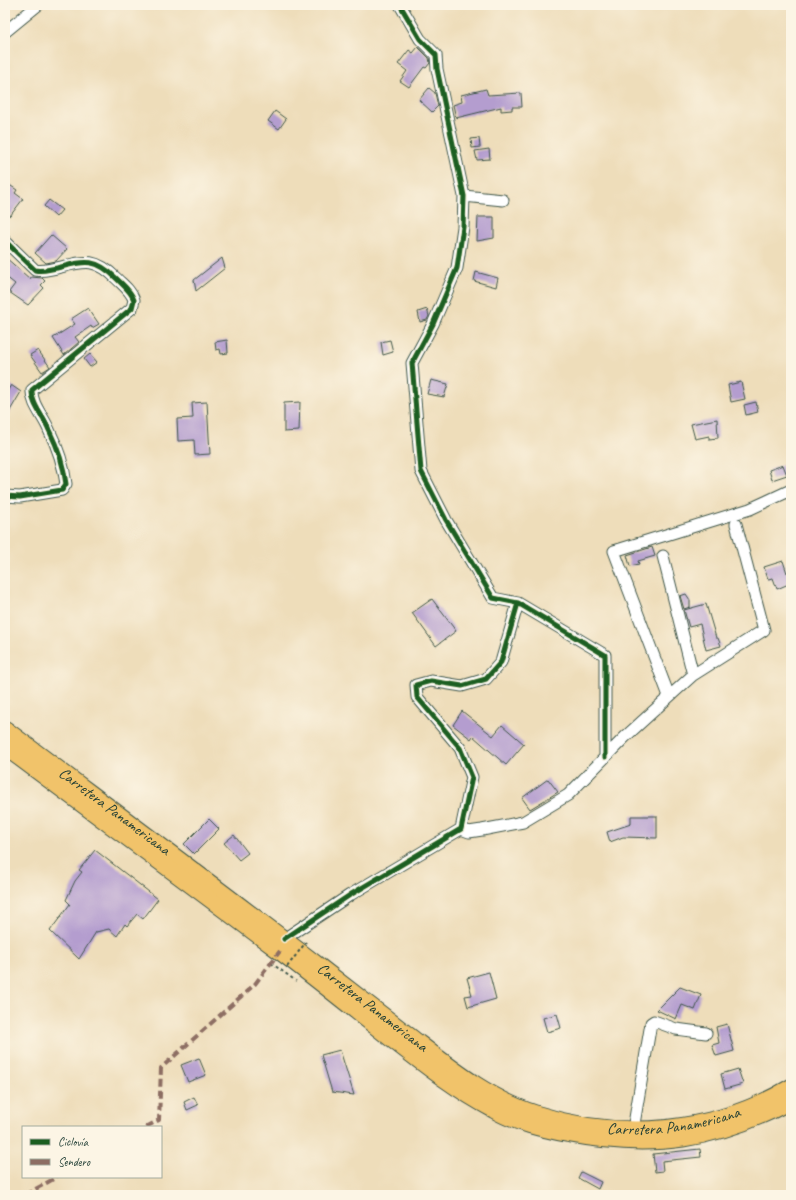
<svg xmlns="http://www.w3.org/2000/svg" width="796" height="1200" font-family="Caveat,sans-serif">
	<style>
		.building { fill: #b49dcf }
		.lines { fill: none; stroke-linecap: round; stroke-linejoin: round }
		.minor-casing { stroke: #3e5548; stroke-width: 13 }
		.highway-casing { stroke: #3e5548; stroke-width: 18 }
		.path { stroke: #3e5548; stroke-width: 2; stroke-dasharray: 3 3; stroke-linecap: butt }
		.minor { stroke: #fff; stroke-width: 11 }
		.highway { stroke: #f1c36a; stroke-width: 16 }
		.path-bridge { stroke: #3e5548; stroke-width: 2; stroke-dasharray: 3 3; stroke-linecap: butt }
		.quiet { stroke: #8d6e63; stroke-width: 4; stroke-dasharray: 8 4; stroke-linecap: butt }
		.cycleway-casing { stroke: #fcf5e5; stroke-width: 8 }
		.cycleway { stroke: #1b5e20; stroke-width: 5 }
		.labels { text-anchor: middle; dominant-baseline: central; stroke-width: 3; stroke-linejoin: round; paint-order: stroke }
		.street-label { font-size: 16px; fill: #1f3d34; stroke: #fcf5e5 }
	</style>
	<rect width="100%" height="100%" fill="#fcf5e5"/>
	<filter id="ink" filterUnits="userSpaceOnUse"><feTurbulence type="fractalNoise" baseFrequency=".025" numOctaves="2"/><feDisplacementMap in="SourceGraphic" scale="8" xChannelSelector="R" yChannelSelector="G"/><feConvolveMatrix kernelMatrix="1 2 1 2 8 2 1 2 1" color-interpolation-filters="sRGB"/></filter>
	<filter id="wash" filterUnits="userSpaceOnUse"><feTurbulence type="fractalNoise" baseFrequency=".012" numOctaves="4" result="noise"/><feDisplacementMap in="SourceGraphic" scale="16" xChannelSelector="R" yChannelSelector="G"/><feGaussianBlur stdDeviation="0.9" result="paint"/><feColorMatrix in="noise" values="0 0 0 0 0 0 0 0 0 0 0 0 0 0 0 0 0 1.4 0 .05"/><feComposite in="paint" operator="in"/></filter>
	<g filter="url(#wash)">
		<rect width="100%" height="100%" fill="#eeddba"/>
		<g id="blocks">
			<!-- building -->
			<path class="building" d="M 418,47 L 429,58 L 430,63 L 426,68 L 424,67 L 409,87 L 400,81 L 407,71 L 398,64 L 409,50 L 413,53 Z
				M 429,88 L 435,93 L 438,106 L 432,112 L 419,100 Z
				M 486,89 L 488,95 L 521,93 L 522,107 L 512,107 L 512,110 L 501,111 L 501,107 L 456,118 L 453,105 L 462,102 L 461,95 Z
				M 275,111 L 286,119 L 279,129 L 268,121 Z
				M 479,138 L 480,147 L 472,148 L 471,139 Z
				M 489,149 L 490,159 L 477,160 L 475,151 Z
				M 5,182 L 17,190 L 15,193 L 23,199 L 10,216 L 5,212 Z
				M 49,200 L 62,210 L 56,217 L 44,206 Z
				M 478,217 L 494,217 L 494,238 L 477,241 Z
				M 51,235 L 67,249 L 56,261 L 46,263 L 35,253 Z
				M 5,257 L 30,279 L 31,277 L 42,278 L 45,281 L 41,285 L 44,288 L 28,305 L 9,292 L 15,284 L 5,276 Z
				M 222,258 L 225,268 L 196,291 L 194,280 Z
				M 476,272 L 498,278 L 496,287 L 474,281 Z
				M 88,308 L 99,324 L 92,328 L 91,326 L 75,337 L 79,342 L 64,355 L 53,338 L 75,324 L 71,319 Z
				M 427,309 L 429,316 L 427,320 L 420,322 L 418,312 Z
				M 227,340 L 228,353 L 221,354 L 220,349 L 216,350 L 215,342 Z
				M 390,340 L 393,352 L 383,355 L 381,342 Z
				M 38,350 L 50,367 L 42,372 L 30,355 Z
				M 90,354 L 97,362 L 90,367 L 84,359 Z
				M 431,380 L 448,384 L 444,397 L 427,394 Z
				M 741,382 L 745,399 L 731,402 L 728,385 Z
				M 11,385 L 21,392 L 5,419 L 5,395 Z
				M 207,402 L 210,454 L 195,455 L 194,440 L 178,441 L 177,419 L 193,418 L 192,403 Z
				M 300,402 L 299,431 L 284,432 L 284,403 Z
				M 756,402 L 758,412 L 746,415 L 744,405 Z
				M 717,419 L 718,438 L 709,439 L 709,436 L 695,439 L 691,424 Z
				M 783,465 L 787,475 L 772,480 L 769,470 Z
				M 652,547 L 655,556 L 638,561 L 639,564 L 630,566 L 627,555 Z
				M 783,561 L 787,573 L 791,571 L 791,583 L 777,589 L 773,578 L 768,579 L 764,567 Z
				M 686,594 L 690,600 L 690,607 L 684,609 L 680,596 Z
				M 432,599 L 456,631 L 436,646 L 412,613 Z
				M 706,604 L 716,638 L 718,638 L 721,646 L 706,650 L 700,624 L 689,627 L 684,610 Z
				M 462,711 L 493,736 L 502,725 L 524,744 L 506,765 L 473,736 L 471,739 L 453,725 Z
				M 548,779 L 558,792 L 530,809 L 522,798 Z
				M 631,816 L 657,816 L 657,838 L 623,837 L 610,842 L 607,832 L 631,824 Z
				M 209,819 L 219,829 L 194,854 L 184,844 Z
				M 234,835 L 248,853 L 239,860 L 224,843 Z
				M 95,850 L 158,899 L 143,919 L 137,914 L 127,926 L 125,924 L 117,936 L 109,929 L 96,932 L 79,959 L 50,931 L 70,904 L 66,900 L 75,881 L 82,872 L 79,870 Z
				M 489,972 L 496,999 L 468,1007 L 465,996 L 472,995 L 467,978 Z
				M 680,987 L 701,995 L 695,1010 L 682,1005 L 676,1019 L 657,1010 Z
				M 557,1014 L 561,1028 L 547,1032 L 543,1018 Z
				M 727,1024 L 734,1051 L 716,1056 L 712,1045 L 719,1043 L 716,1027 Z
				M 340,1050 L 354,1095 L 332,1092 L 321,1055 Z
				M 199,1058 L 206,1075 L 188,1082 L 181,1065 Z
				M 738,1069 L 743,1084 L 725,1089 L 721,1074 Z
				M 194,1097 L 198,1105 L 187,1110 L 184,1102 Z
				M 700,1149 L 701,1157 L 662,1161 L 663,1171 L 655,1172 L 653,1154 Z
				M 581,1172 L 601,1182 L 598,1189 L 578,1178 Z"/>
		</g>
	</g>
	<g filter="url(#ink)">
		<use href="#blocks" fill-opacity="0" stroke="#3e5548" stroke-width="1"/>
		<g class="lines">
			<!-- minor casing -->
			<g class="minor-casing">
				<path id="minor" d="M 400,5 L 420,39 L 436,55 L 437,69 L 464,196 L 463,227 L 457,268 L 433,324 L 412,363 L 421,471 L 446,520 L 493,598 L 518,603 L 605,655 L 605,757
					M 5,32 L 38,5
					M 464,196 L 503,200
					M 5,241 L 35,270 C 43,272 49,269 57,268 C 85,261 95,257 117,279 C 124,286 131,291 134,300 L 132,308 L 32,390 C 31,404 44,417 49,430 C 57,446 64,467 66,484 L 62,490 L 20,497 L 5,496
					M 663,556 L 693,675
					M 669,696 L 614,551 L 750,509 L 791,490
					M 461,829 L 469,832 L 482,830 L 523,822 L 568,795 L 625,737 L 693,675 L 764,630 L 736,524
					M 284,939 L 350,895 L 461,829 L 472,777 L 460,748 L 417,697 L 416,685 L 431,681 L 462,686 L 486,679 L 501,662 L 518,603
					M 633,1130 L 651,1023 L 654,1021 L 676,1029 L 706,1033"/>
			</g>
			<!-- highway casing -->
			<g class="highway-casing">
				<g id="highway">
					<path id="s1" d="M 5,729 C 110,808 215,886 319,966 C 350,990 380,1013 411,1037 C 450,1067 489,1099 537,1114 C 621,1141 715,1133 791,1087"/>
					<path d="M 5,747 C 96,815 188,882 279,951 C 318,980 357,1012 395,1042 C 427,1067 458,1091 494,1110 C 516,1123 543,1129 568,1134 C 652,1150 716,1141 791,1101"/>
				</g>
			</g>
			<!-- path -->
			<path class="path" d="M 271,963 L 296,981"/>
			<!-- minor -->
			<use href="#minor" class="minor"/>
			<!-- highway -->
			<use href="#highway" class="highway"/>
			<!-- path-bridge -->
			<path class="path-bridge" d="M 287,967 L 306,942"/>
			<!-- quiet -->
			<path class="quiet" d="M 146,1127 L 159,1120 L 161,1068 L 255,984 L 280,951
				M 25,1195 L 57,1177"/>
			<!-- cycleway casing -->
			<g class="cycleway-casing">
				<path id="cycleway" d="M 400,5 L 420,39 L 436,55 L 437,69 L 464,196 L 463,227 L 457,268 L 433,324 L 412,363 L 421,471 L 446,520 L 493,598 L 518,603 L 605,655 L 605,757
					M 5,241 L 35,270 C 43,272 49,269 57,268 C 85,261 95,257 117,279 C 124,286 131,291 134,300 L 132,308 L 32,390 C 31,404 44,417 49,430 C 57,446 64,467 66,484 L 62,490 L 20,497 L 5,496
					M 284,939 L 350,895 L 461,829 L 472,777 L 460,748 L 417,697 L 416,685 L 431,681 L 462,686 L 486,679 L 501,662 L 518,603"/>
			</g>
			<!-- cycleway -->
			<use href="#cycleway" class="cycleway"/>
		</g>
	</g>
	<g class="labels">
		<!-- street labels -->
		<g class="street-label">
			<text stroke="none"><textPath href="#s1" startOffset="137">Carretera Panamericana</textPath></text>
			<text stroke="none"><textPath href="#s1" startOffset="461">Carretera Panamericana</textPath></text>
			<text stroke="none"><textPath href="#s1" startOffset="797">Carretera Panamericana</textPath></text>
		</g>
	</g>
	<!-- margin -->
	<rect width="796" height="1200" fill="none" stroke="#fcf5e5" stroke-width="20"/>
	<!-- legend -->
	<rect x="22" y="1126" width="140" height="52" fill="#fcf5e5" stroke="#a4ab9e"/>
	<rect x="30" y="1139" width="20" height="6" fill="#1b5e20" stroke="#a4ab9e"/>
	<text x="58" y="1146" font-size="12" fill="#1f3d34">Ciclovía</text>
	<rect x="30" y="1159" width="20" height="6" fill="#8d6e63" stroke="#a4ab9e"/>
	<text x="58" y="1166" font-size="12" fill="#1f3d34">Sendero</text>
</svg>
